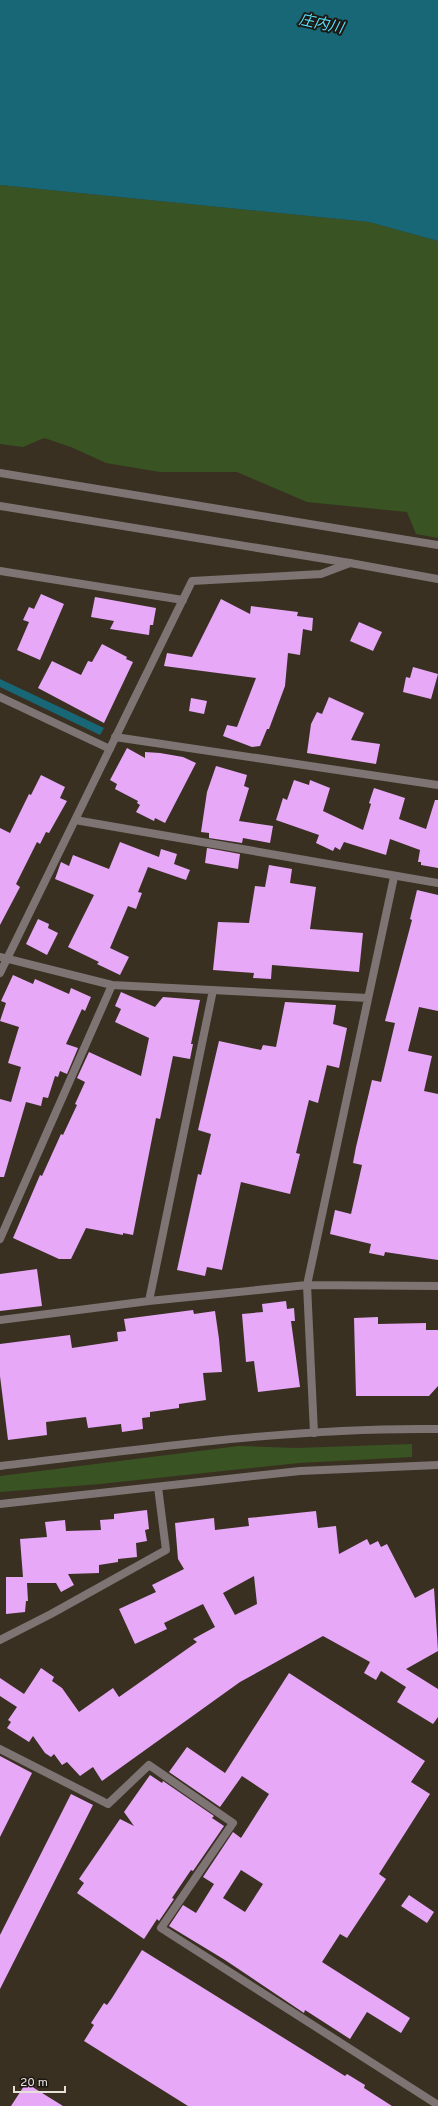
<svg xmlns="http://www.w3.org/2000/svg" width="438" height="2106" font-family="Overpass,'Noto Sans JP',sans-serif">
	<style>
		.green { fill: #395422 }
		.water { fill: #186777 }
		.building { fill: #e7a8f8; fill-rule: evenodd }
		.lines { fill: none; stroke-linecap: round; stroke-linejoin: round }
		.minor { stroke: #7e7474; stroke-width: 8 }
		.tertiary { stroke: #7e7474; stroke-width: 8 }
		.labels { text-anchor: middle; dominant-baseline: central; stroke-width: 4; stroke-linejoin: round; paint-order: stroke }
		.water-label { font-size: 15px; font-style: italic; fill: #53dffe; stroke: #1d1812 }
	</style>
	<rect width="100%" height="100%" fill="#393022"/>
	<!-- green -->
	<path class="green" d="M 0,185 L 369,222 L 438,241 L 438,538 L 416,534 L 407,512 L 307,502 L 237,472 L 160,472 L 106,463 L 71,447 L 44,438 L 23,447 L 0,444 Z
		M 412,1444 L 412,1457 L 299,1463 L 100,1484 L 0,1492 L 0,1476 L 239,1446 L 297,1448 Z"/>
	<!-- water -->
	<path class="water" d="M 0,0 L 438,0 L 438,241 L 369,222 L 0,185 Z
		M 0,679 L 104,728 L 100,735 L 0,687 Z"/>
	<!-- building -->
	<path class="building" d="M 41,594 L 64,604 L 40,660 L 17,650 L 29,622 L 23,620 L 29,607 L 34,609 Z
		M 95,597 L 156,608 L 153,625 L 150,625 L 149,635 L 110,629 L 114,621 L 91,617 Z
		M 221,599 L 250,614 L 251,606 L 298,612 L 297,616 L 313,618 L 312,631 L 303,629 L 300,655 L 288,653 L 285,686 L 269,729 L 267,729 L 260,746 L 252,747 L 223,736 L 227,725 L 237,727 L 256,678 L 164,666 L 167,653 L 192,657 Z
		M 359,622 L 382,632 L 373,651 L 350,641 Z
		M 102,644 L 127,657 L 126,659 L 133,662 L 104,723 L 38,688 L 52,661 L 81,675 L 88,661 L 92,662 Z
		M 413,667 L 438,674 L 431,699 L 403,692 L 406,677 L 410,678 Z
		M 329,697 L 364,713 L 351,740 L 380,744 L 376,764 L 307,753 L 311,724 L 317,712 L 322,714 Z
		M 191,698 L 207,701 L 204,714 L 189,711 Z
		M 127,748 L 145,758 L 145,752 L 160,753 L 183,757 L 196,763 L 165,823 L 155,818 L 154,821 L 136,812 L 140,805 L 137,803 L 138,801 L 115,789 L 117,784 L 110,780 Z
		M 216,766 L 247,775 L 244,786 L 249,788 L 239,821 L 273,826 L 270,843 L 243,838 L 242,843 L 209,838 L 209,833 L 201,832 L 207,792 Z
		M 41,775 L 65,787 L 60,798 L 67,801 L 49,833 L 46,832 L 40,844 L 37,842 L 16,884 L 20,887 L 0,925 L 0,828 L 10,833 L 29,794 L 31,795 Z
		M 294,780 L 309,785 L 310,780 L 330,788 L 323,811 L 363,830 L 371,804 L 369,803 L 374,788 L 405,798 L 399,819 L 426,829 L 435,800 L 438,800 L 438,868 L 421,865 L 421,862 L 418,862 L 420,850 L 390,839 L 386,855 L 344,842 L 340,850 L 335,847 L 333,851 L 316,843 L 319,835 L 276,820 L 283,798 L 287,800 Z
		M 120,842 L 159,857 L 161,849 L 177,854 L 174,864 L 190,870 L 186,880 L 148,867 L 138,892 L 142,893 L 136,909 L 128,906 L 110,948 L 129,957 L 120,975 L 97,964 L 99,962 L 68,947 L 94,895 L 55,879 L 61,862 L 69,866 L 73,855 L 109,869 Z
		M 207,848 L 240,854 L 238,869 L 205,863 Z
		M 269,865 L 292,869 L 290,883 L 316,887 L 310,929 L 363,933 L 359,972 L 272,965 L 271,979 L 253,978 L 254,973 L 213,970 L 218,922 L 249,923 L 255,886 L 265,887 Z
		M 417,890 L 438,895 L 438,1011 L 419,1007 L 408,1051 L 432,1056 L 424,1091 L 438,1094 L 438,1260 L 385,1252 L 384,1256 L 369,1253 L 371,1244 L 330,1234 L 335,1210 L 351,1214 L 362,1165 L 353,1163 L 356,1147 L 372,1080 L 381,1082 L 395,1023 L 385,1021 L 412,920 L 410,919 Z
		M 38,919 L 49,924 L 48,928 L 58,933 L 47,955 L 26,944 Z
		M 13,975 L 33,984 L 35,979 L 69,994 L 71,988 L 91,997 L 85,1011 L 82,1009 L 66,1044 L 78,1048 L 67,1074 L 60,1071 L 58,1077 L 55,1076 L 48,1098 L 43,1097 L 41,1106 L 26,1102 L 4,1177 L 0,1177 L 0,1099 L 11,1102 L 21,1067 L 8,1063 L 19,1027 L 0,1021 L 6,1003 L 1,1001 Z
		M 121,992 L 155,1007 L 163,997 L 200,1000 L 191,1044 L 193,1044 L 190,1059 L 173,1056 L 160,1119 L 156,1118 L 133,1235 L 123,1233 L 123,1235 L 86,1228 L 71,1259 L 59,1259 L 13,1238 L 40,1175 L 42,1176 L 61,1134 L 63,1135 L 77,1105 L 75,1104 L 85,1082 L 77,1078 L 89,1052 L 141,1076 L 149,1038 L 115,1022 L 121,1009 L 115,1006 Z
		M 285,1002 L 336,1005 L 333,1024 L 347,1028 L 339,1068 L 327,1065 L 318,1103 L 309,1100 L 296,1153 L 300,1154 L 290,1194 L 241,1182 L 222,1270 L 207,1267 L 205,1276 L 177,1270 L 198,1174 L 201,1175 L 211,1134 L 198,1130 L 219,1041 L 261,1050 L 263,1045 L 276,1047 Z
		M 37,1269 L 42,1306 L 0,1311 L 0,1274 Z
		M 286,1301 L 287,1309 L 294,1308 L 295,1321 L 291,1321 L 300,1387 L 258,1392 L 254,1361 L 246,1362 L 242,1314 L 263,1312 L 262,1304 Z
		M 193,1310 L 194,1314 L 215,1311 L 219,1339 L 222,1372 L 203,1373 L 206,1400 L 179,1404 L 179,1408 L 150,1412 L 150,1417 L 142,1418 L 143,1429 L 122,1432 L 121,1424 L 88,1428 L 86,1417 L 46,1422 L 47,1435 L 8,1440 L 0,1376 L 0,1344 L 70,1335 L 72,1348 L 118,1341 L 117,1332 L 126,1331 L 124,1319 Z
		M 378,1317 L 378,1324 L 426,1323 L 426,1330 L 438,1330 L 438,1386 L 429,1396 L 356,1396 L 354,1318 Z
		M 147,1510 L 149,1529 L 145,1530 L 147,1541 L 136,1543 L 137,1557 L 118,1559 L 118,1562 L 99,1565 L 99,1573 L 68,1574 L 74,1585 L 61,1592 L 56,1583 L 27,1583 L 28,1601 L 26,1601 L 25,1612 L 6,1614 L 6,1577 L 23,1577 L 20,1539 L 47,1537 L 45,1522 L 65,1520 L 66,1531 L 101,1530 L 100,1520 L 114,1519 L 114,1514 Z
		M 316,1511 L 318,1528 L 336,1526 L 339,1554 L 367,1539 L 370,1545 L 378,1541 L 381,1547 L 387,1544 L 415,1598 L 434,1588 L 438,1651 L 406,1669 L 438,1689 L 438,1717 L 433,1724 L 397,1702 L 406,1687 L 381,1671 L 376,1680 L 364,1673 L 370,1662 L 323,1636 L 240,1682 L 102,1781 L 93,1767 L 80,1776 L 67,1762 L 62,1765 L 54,1754 L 51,1757 L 45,1753 L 33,1736 L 29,1742 L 7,1728 L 11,1722 L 8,1720 L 17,1707 L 0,1696 L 0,1678 L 24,1694 L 41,1668 L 54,1677 L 52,1681 L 62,1688 L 79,1712 L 113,1688 L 119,1697 L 197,1642 L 193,1639 L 215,1627 L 203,1604 L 164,1623 L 167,1629 L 135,1644 L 119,1609 L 156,1592 L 152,1585 L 184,1569 L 178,1559 L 175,1523 L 214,1518 L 215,1530 L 249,1526 L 248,1518 ZM 254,1576 L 257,1604 L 235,1615 L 223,1593 Z
		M 289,1673 L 425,1761 L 411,1782 L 430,1794 L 379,1874 L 386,1879 L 347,1938 L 340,1934 L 322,1962 L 410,2018 L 401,2033 L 367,2012 L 350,2039 L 305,2010 L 304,2013 L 225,1960 L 169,1926 L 183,1905 L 196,1913 L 214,1884 L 203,1877 L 233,1832 L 241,1838 L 269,1794 L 242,1776 L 220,1807 L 169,1772 L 187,1747 L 225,1773 ZM 241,1870 L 263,1884 L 245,1912 L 223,1898 Z
		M 0,1756 L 32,1773 L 0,1837 Z
		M 150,1775 L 162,1783 L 163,1781 L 214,1816 L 212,1818 L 224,1826 L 193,1871 L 191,1870 L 172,1898 L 174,1899 L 159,1921 L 157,1919 L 144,1939 L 77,1893 L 84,1883 L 79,1879 L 120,1819 L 134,1826 L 124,1812 Z
		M 71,1794 L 93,1805 L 0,1989 L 0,1935 Z
		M 409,1895 L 434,1912 L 427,1923 L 401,1906 Z
		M 142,1950 L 345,2076 L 347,2074 L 365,2085 L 364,2088 L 392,2106 L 188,2106 L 84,2041 L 94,2025 L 91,2023 L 104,2003 L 107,2005 L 112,1998 Z
		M 26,2083 L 63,2106 L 11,2106 Z"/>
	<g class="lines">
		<!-- minor -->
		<path class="minor" d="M 0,473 L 438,545
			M 0,571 L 183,600
			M 0,697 L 110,749
			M 115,737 L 438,785
			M 75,820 L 438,883
			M 0,957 L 112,985 L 368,998
			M 0,973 L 192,581 L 321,574 L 350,563
			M 0,1239 L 112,985
			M 149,1301 L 213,990
			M 0,1320 L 149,1301 L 307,1285 L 438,1286
			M 314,1433 L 307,1285 L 394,877
			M 0,1640 L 51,1614 L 166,1550 L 158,1487
			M 0,1749 L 108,1804 L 149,1765 L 233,1823 L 161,1928 L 438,2105"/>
		<!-- tertiary -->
		<path class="tertiary" d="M 0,506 L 350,563 L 438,579
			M 0,1466 C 145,1449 291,1427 438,1429
			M 0,1504 L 300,1471 L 438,1465"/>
	</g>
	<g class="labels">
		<!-- water labels -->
		<g class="water-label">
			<text transform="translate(321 25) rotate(12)">庄内川</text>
		</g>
	</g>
	<!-- scale -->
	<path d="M14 2086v6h51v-6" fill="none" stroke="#e6e1d8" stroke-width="2"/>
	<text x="20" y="2086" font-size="12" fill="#e6e1d8" stroke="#1d1812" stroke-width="3" paint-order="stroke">20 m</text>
</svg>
